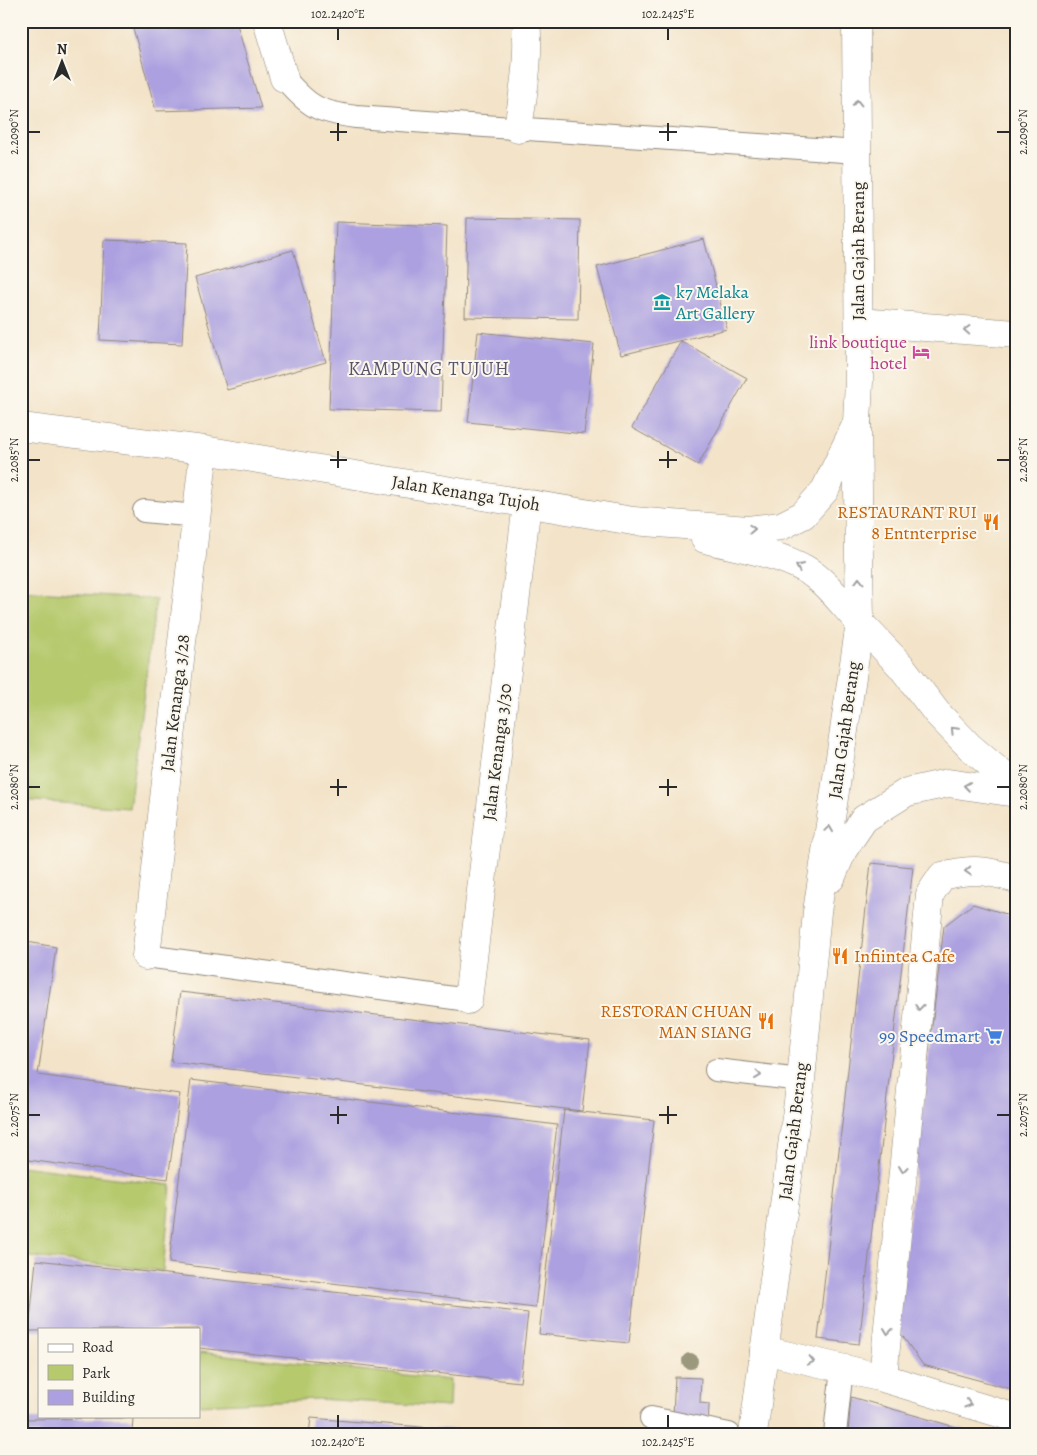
<svg xmlns="http://www.w3.org/2000/svg" width="1037" height="1455" font-family="Alegreya,serif">
	<style>
		.green { fill: #b6c96d; stroke: #707a4c }
		.building { fill: #aca0e0 }
		.lines { fill: none; stroke-linecap: round; stroke-linejoin: round }
		.lane-casing { stroke: #8f877a; stroke-width: 24 }
		.street-casing { stroke: #8f877a; stroke-width: 29 }
		.secondary-casing { stroke: #8f877a; stroke-width: 29 }
		.lane { stroke: #fff; stroke-width: 22 }
		.street { stroke: #fff; stroke-width: 28 }
		.secondary { stroke: #fff; stroke-width: 28 }
		.tree { fill: #9c987d }
		.oneway { stroke: #a0a0a0 }
		.ticks { fill: none; stroke: #2b2b2b; stroke-width: 2 }
		.labels { text-anchor: middle; dominant-baseline: central; stroke-width: 4; stroke-linejoin: round; paint-order: stroke }
		.street-label { font-size: 18px; fill: #2b2b2b; stroke: #fbf7ec }
		.culture-label { font-size: 18px; fill: #0d838f; stroke: #fbf7ec; text-anchor: start }
		.hotel-label { font-size: 18px; fill: #b23c85; stroke: #fbf7ec; text-anchor: end }
		.food-label { font-size: 18px; fill: #c56008; stroke: #fbf7ec; text-anchor: end }
		.shop-label { font-size: 18px; fill: #366cbe; stroke: #fbf7ec; text-anchor: end }
		.neighbourhood-label { font-size: 19px; letter-spacing: 1px; fill: #58546a; stroke: #fbf7ec }
		.neatline { fill: none; stroke: #2b2b2b; stroke-width: 2 }
		.ticks-label { font-size: 12px; text-anchor: middle; fill: #2b2b2b }
	</style>
	<rect width="100%" height="100%" fill="#fbf7ec"/>
	<filter id="ink" filterUnits="userSpaceOnUse"><feTurbulence type="fractalNoise" baseFrequency=".02" numOctaves="2"/><feDisplacementMap in="SourceGraphic" scale="10" xChannelSelector="R" yChannelSelector="G"/><feConvolveMatrix kernelMatrix="1 2 1 2 8 2 1 2 1" color-interpolation-filters="sRGB"/></filter>
	<filter id="wash" filterUnits="userSpaceOnUse"><feTurbulence type="fractalNoise" baseFrequency=".0096" numOctaves="4" result="noise"/><feDisplacementMap in="SourceGraphic" scale="20" xChannelSelector="R" yChannelSelector="G"/><feGaussianBlur stdDeviation="1.12" result="paint"/><feColorMatrix in="noise" values="0 0 0 0 0 0 0 0 0 0 0 0 0 0 0 0 0 1.4 0 .05"/><feComposite in="paint" operator="in"/></filter>
	<g filter="url(#wash)">
		<rect width="100%" height="100%" fill="#f3e3c8"/>
		<!-- green -->
		<path class="green" d="M 21,590 L 156,599 L 129,808 L 21,800 Z
			M 21,1166 L 171,1185 L 163,1271 L 21,1256 Z
			M 199,1352 L 450,1380 L 449,1407 L 317,1399 L 199,1405 Z"/>
		<g id="blocks">
			<!-- building -->
			<path class="building" d="M 131,21 L 236,21 L 261,108 L 156,111 Z
				M 467,218 L 580,220 L 578,319 L 465,317 Z
				M 336,222 L 447,226 L 441,412 L 329,409 Z
				M 704,239 L 727,329 L 621,355 L 597,267 Z
				M 104,240 L 187,243 L 182,344 L 100,340 Z
				M 293,250 L 326,362 L 227,390 L 195,278 Z
				M 478,332 L 594,344 L 584,434 L 468,422 Z
				M 681,341 L 747,378 L 698,465 L 632,428 Z
				M 871,863 L 913,867 L 859,1344 L 818,1339 Z
				M 973,904 L 1016,917 L 1015,1390 L 923,1365 L 896,1327 L 944,926 Z
				M 21,941 L 56,947 L 38,1075 L 180,1094 L 168,1179 L 21,1159 L 21,1040 L 26,1008 L 21,1007 Z
				M 180,992 L 590,1040 L 582,1111 L 171,1062 Z
				M 191,1080 L 557,1125 L 535,1308 L 169,1263 Z
				M 564,1110 L 654,1120 L 629,1343 L 539,1334 Z
				M 36,1260 L 528,1313 L 520,1382 L 199,1348 L 199,1329 L 29,1331 Z
				M 675,1377 L 701,1378 L 700,1403 L 709,1404 L 708,1434 L 672,1434 Z
				M 851,1397 L 976,1433 L 976,1434 L 848,1434 Z
				M 133,1418 L 132,1434 L 21,1434 L 21,1419 Z
				M 311,1418 L 482,1432 L 482,1434 L 309,1434 Z"/>
		</g>
	</g>
	<g filter="url(#ink)">
		<use href="#blocks" fill-opacity="0" stroke="#8f877a" stroke-width="1"/>
		<g class="lines">
			<!-- lane casing -->
			<g class="lane-casing">
				<path id="lane" d="M 284,78 C 309,107 318,112 356,117 L 858,152
					M 144,511 L 197,516
					M 146,956 L 468,1000
					M 716,1070 L 801,1080
					M 651,1418 L 729,1434
					M 835,1434 L 842,1368"/>
			</g>
			<!-- street casing -->
			<g class="street-casing">
				<path id="street" d="M 267,21 L 284,78
					M 518,129 C 523,93 530,58 526,21
					M 859,322 L 1016,334
					M 21,427 L 204,450 L 633,521 L 748,530 L 781,526 L 803,515 L 825,490 L 857,423
					M 705,539 C 735,547 778,553 805,569 C 827,582 843,605 860,623
					M 146,956 L 204,450
					M 468,1000 L 527,503
					M 764,1350 L 883,1378 L 1016,1418
					M 883,1378 L 930,894 L 942,876 C 973,868 986,870 1016,879"/>
			</g>
			<!-- secondary casing -->
			<g class="secondary-casing">
				<path id="secondary" d="M 860,623 L 901,666 L 937,713 L 970,747 L 1016,786
					M 831,878 L 843,850 L 864,819 L 907,792 L 948,783 L 1016,793
					M 753,1434 L 801,1080 L 817,912 L 860,623 L 857,423 L 859,381 L 856,21"/>
			</g>
			<!-- lane -->
			<use href="#lane" class="lane"/>
			<!-- street -->
			<use href="#street" class="street"/>
			<!-- secondary -->
			<use href="#secondary" class="secondary"/>
		</g>
		<!-- trees -->
		<circle class="tree" cx="690" cy="1361" r="8"/>
		<!-- one-way arrows -->
		<defs><path id="oneway-chevron" d="M-2-3.5L2.5 0L-2 3.5" fill="none" stroke-width="1.6" stroke-linecap="round" stroke-linejoin="round" transform="scale(1.25)"/></defs>
		<g class="oneway">
			<use href="#oneway-chevron" transform="translate(857 103) rotate(-91)"/>
			<use href="#oneway-chevron" transform="translate(967 330) rotate(-176)"/>
			<use href="#oneway-chevron" transform="translate(752 529) rotate(-2)"/>
			<use href="#oneway-chevron" transform="translate(799 567) rotate(-156)"/>
			<use href="#oneway-chevron" transform="translate(859 581) rotate(-91)"/>
			<use href="#oneway-chevron" transform="translate(954 730) rotate(-134)"/>
			<use href="#oneway-chevron" transform="translate(967 786) rotate(-172)"/>
			<use href="#oneway-chevron" transform="translate(829 829) rotate(-82)"/>
			<use href="#oneway-chevron" transform="translate(968 871) rotate(177)"/>
			<use href="#oneway-chevron" transform="translate(919 1007) rotate(96)"/>
			<use href="#oneway-chevron" transform="translate(758 1075) rotate(7)"/>
			<use href="#oneway-chevron" transform="translate(903 1169) rotate(96)"/>
			<use href="#oneway-chevron" transform="translate(888 1331) rotate(96)"/>
			<use href="#oneway-chevron" transform="translate(811 1361) rotate(13)"/>
			<use href="#oneway-chevron" transform="translate(968 1404) rotate(17)"/>
		</g>
	</g>
	<!-- ticks -->
	<path class="ticks" d="M 338,28 L 338,40M 668,28 L 668,40M 338,123 L 338,141M 668,123 L 668,141M 28,132 L 40,132M 330,132 L 347,132M 659,132 L 677,132M 997,132 L 1010,132M 338,451 L 338,468M 668,451 L 668,468M 28,460 L 40,460M 330,460 L 347,460M 659,460 L 677,460M 997,460 L 1010,460M 338,779 L 338,796M 668,779 L 668,796M 28,787 L 40,787M 330,787 L 347,787M 659,787 L 677,787M 997,787 L 1010,787M 338,1106 L 338,1124M 668,1106 L 668,1124M 28,1115 L 40,1115M 330,1115 L 347,1115M 659,1115 L 677,1115M 997,1115 L 1010,1115M 338,1415 L 338,1428M 668,1415 L 668,1428"/>
	<!-- icons -->
	<defs>
		<g id="museum-bare" transform="scale(1.35)"><path d="M0-6L6-3V-2H-6V-3ZM-5-1h2V3h-2ZM-1-1h2V3h-2ZM3-1h2V3H3ZM-6 4H6V6H-6Z" fill="#0f9aa8" stroke="#fbf7ec" stroke-width="2.5" paint-order="stroke"/></g>
		<g id="hotel-bare" transform="scale(1.35)"><path d="M-6-4.5h1.5V1H6V5H4.5V3h-9V5H-6ZM-4 0a1.8 1.8 0 1 1 3.6 0ZM.5 0V-2.5h3Q6-2.5 6 0Z" fill="#d1479c" stroke="#fbf7ec" stroke-width="2.5" paint-order="stroke"/></g>
		<g id="restaurant-bare" transform="scale(1.35)"><path d="M-5-6h1v4h1v-4h1v4h1v-4h1v5L-1.5 .5V6h-2V.5L-5-1ZM5-6V6H3V1.5H1.5Q1.5-4 5-6Z" fill="#e8710a" stroke="#fbf7ec" stroke-width="2.5" paint-order="stroke"/></g>
		<g id="supermarket-bare" transform="scale(1.35)"><path d="M-6-5.5h2.5l.6 2H6L4.5 2H-2.5L-4.4-4H-6ZM-1.5 3.2a1.3 1.3 0 1 0 .1 0ZM3 3.2a1.3 1.3 0 1 0 .1 0Z" fill="#3f7fe0" stroke="#fbf7ec" stroke-width="2.5" paint-order="stroke"/></g>
	</defs>
	<g fill-rule="evenodd">
		<use href="#museum-bare" x="662" y="302"/>
		<use href="#hotel-bare" x="921" y="352"/>
		<use href="#restaurant-bare" x="991" y="522"/>
		<use href="#restaurant-bare" x="840" y="956"/>
		<use href="#restaurant-bare" x="766" y="1021"/>
		<use href="#supermarket-bare" x="994" y="1036"/>
	</g>
	<g class="labels">
		<!-- street labels -->
		<g class="street-label">
			<text transform="translate(858 251) rotate(-90)">Jalan Gajah Berang</text>
			<text transform="translate(466 493) rotate(9)">Jalan Kenanga Tujoh</text>
			<text transform="translate(175 703) rotate(-83)">Jalan Kenanga 3/28</text>
			<text transform="translate(844 730) rotate(-82)">Jalan Gajah Berang</text>
			<text transform="translate(497 752) rotate(-83)">Jalan Kenanga 3/30</text>
			<text transform="translate(793 1131) rotate(-83)">Jalan Gajah Berang</text>
		</g>
		<!-- culture labels -->
		<g class="culture-label">
			<text x="676" y="292">k7 Melaka<tspan x="676" dy="21">Art Gallery</tspan></text>
		</g>
		<!-- hotel labels -->
		<g class="hotel-label">
			<text x="907" y="342">link boutique<tspan x="907" dy="21">hotel</tspan></text>
		</g>
		<!-- food labels -->
		<g class="food-label">
			<text x="977" y="512">RESTAURANT RUI<tspan x="977" dy="21">8 Entnterprise</tspan></text>
			<text x="854" y="956" text-anchor="start">Infiintea Cafe</text>
			<text x="752" y="1011">RESTORAN CHUAN<tspan x="752" dy="21">MAN SIANG</tspan></text>
		</g>
		<!-- shop labels -->
		<g class="shop-label">
			<text x="980" y="1036">99 Speedmart</text>
		</g>
		<!-- neighbourhood labels -->
		<g class="neighbourhood-label">
			<text x="429" y="369">KAMPUNG TUJUH</text>
		</g>
	</g>
	<!-- margin -->
	<rect width="1037" height="1455" fill="none" stroke="#fbf7ec" stroke-width="55"/>
	<!-- legend -->
	<rect x="38" y="1328" width="162" height="90" fill="#fbf7ec" stroke="#a8a59f"/>
	<rect x="48" y="1344" width="25" height="8" fill="#ffffff" stroke="#a8a59f"/>
	<text x="82" y="1352" font-size="15" fill="#2b2b2b">Road</text>
	<rect x="48" y="1365" width="25" height="15" fill="#b6c96d" stroke="#a8a59f"/>
	<text x="82" y="1378" font-size="15" fill="#2b2b2b">Park</text>
	<rect x="48" y="1390" width="25" height="15" fill="#aca0e0" stroke="#a8a59f"/>
	<text x="82" y="1402" font-size="15" fill="#2b2b2b">Building</text>
	<!-- north arrow -->
	<g transform="translate(62 62)" stroke="#fbf7ec" stroke-width="4" paint-order="stroke">
	<path d="M0-4L9 19L0 12L-9 19Z" fill="#2b2b2b"/>
	<text y="-8" font-size="14" font-weight="bold" text-anchor="middle" fill="#2b2b2b">N</text>
	</g>
	<rect x="28" y="28" width="982" height="1400" class="neatline"/>
	<g class="ticks-label">
		<text x="338" y="18">102.2420°E</text>
		<text x="668" y="18">102.2425°E</text>
		<text transform="translate(14 132) rotate(-90)" y="4">2.2090°N</text>
		<text transform="translate(1023 132) rotate(-90)" y="4">2.2090°N</text>
		<text transform="translate(14 460) rotate(-90)" y="4">2.2085°N</text>
		<text transform="translate(1023 460) rotate(-90)" y="4">2.2085°N</text>
		<text transform="translate(14 787) rotate(-90)" y="4">2.2080°N</text>
		<text transform="translate(1023 787) rotate(-90)" y="4">2.2080°N</text>
		<text transform="translate(14 1115) rotate(-90)" y="4">2.2075°N</text>
		<text transform="translate(1023 1115) rotate(-90)" y="4">2.2075°N</text>
		<text x="338" y="1446">102.2420°E</text>
		<text x="668" y="1446">102.2425°E</text>
	</g>
</svg>
